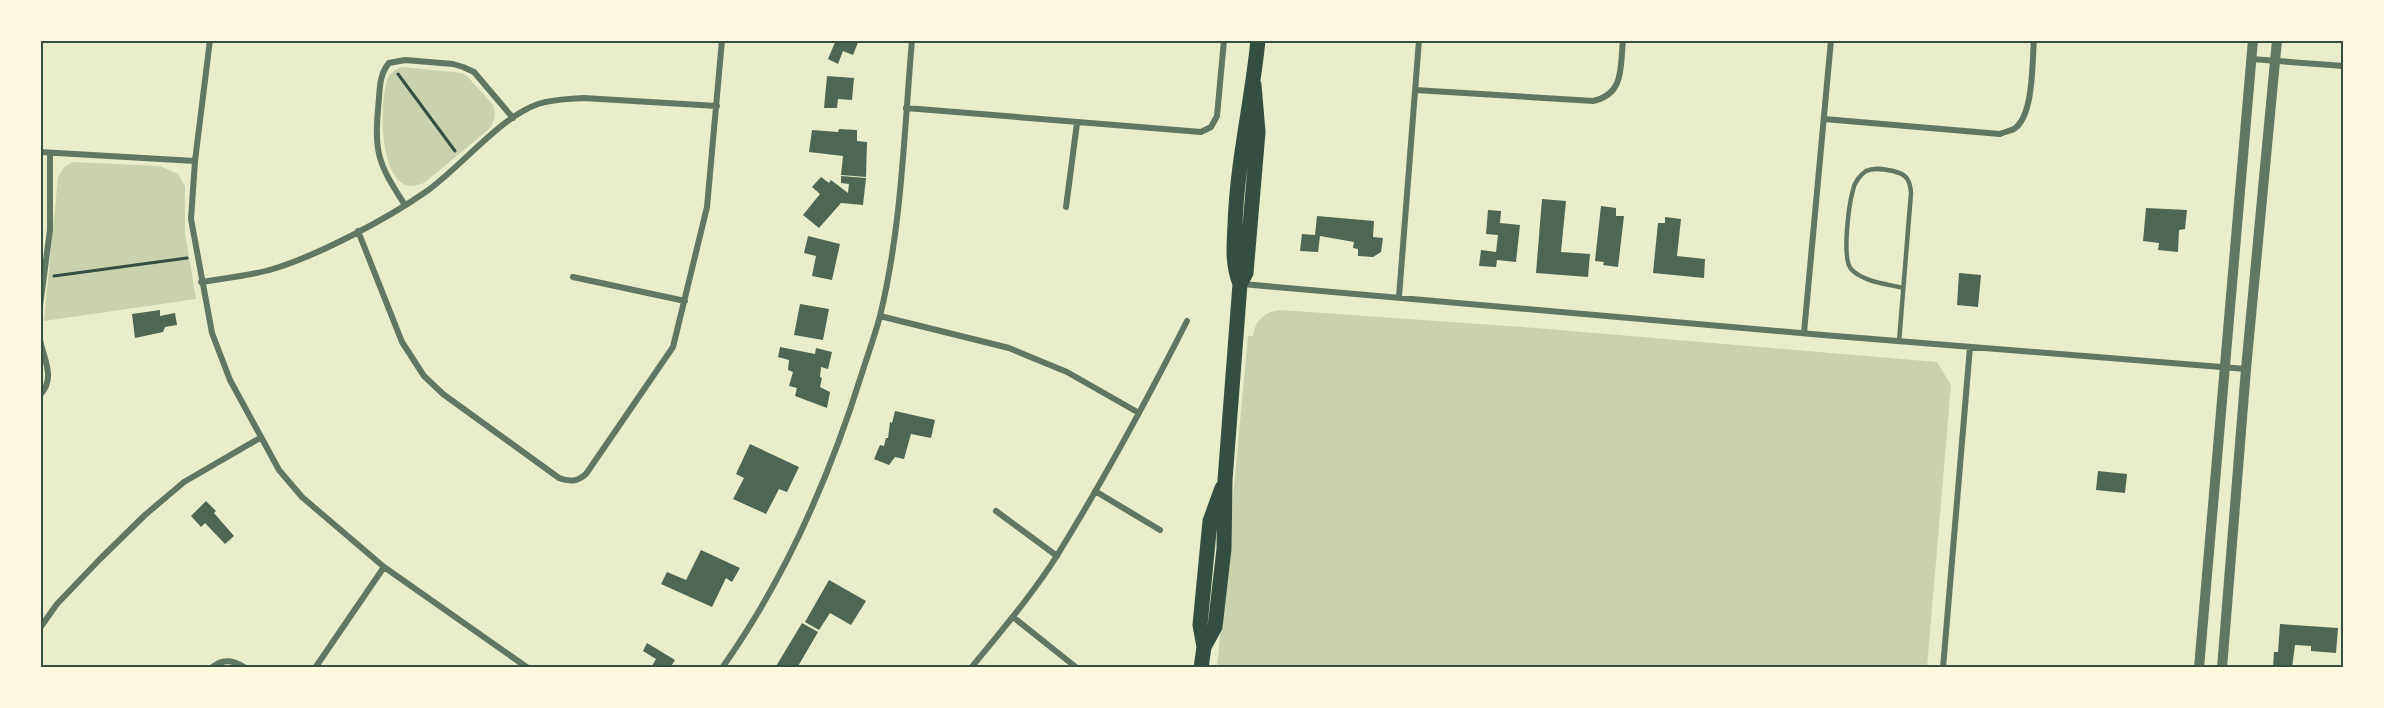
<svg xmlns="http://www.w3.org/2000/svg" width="2384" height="708" font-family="'Public Sans',sans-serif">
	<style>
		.green { fill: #cad2ad }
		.building { fill: #4f6655 }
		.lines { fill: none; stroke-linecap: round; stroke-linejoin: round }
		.path { stroke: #344e41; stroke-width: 3 }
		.service { stroke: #617663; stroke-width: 4.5 }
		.minor { stroke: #617663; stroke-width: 6 }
		.tertiary { stroke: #617663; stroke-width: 10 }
		.primary { stroke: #344e41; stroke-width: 15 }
		.neatline { fill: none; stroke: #344e41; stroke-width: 2 }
	</style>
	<rect width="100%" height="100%" fill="#e9edc9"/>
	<!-- green -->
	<path class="green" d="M 402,67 L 462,73 L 468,77 L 493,105 C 496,115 495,121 489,129 L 424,183 C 378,205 378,102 388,78 C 391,72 396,69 402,67 Z
		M 73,162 L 160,166 L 178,174 L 185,186 L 185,233 L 196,299 L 44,321 L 58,177 L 64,167 Z
		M 1280,310 L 1536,328 L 1937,362 L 1951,385 L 1927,667 L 1217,668 L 1248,336 L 1253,336 C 1255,320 1265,312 1280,310 Z"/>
	<!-- building -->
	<path class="building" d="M 836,40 L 859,40 L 853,55 L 843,51 L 838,64 L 828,59 Z
		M 827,76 L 854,78 L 852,100 L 838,99 L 837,108 L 824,108 Z
		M 839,129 L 857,130 L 857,141 L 867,142 L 866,177 L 841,175 L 843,156 L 809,152 L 812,130 L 838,132 Z
		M 841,176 L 866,178 L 863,205 L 841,203 L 819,228 L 803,215 L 820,194 L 812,187 L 821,177 L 829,183 L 831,180 L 848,193 L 849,184 L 841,183 Z
		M 1542,199 L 1566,201 L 1561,252 L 1590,254 L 1588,277 L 1536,273 Z
		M 1601,206 L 1616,208 L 1616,216 L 1624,216 L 1618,267 L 1603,265 L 1604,262 L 1595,261 Z
		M 2146,208 L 2187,210 L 2185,229 L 2179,230 L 2178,252 L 2158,250 L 2159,243 L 2143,241 Z
		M 1488,210 L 1501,211 L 1500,223 L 1520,225 L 1516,262 L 1497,260 L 1496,267 L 1479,266 L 1481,250 L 1496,252 L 1498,235 L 1486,234 Z
		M 1317,216 L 1374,221 L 1373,237 L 1383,238 L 1381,252 L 1373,257 L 1358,256 L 1358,249 L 1353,248 L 1354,242 L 1320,236 L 1318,252 L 1300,251 L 1302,234 L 1315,235 Z
		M 1665,217 L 1681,219 L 1677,256 L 1705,259 L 1704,278 L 1653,273 L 1658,223 L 1665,223 Z
		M 808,236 L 840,244 L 832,280 L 812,276 L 816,256 L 804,253 Z
		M 1959,273 L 1981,275 L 1978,307 L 1957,305 Z
		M 800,304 L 829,309 L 823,340 L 794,335 Z
		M 160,310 L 160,316 L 175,313 L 177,325 L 165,327 L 163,332 L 135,338 L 132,314 Z
		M 780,347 L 815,354 L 816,348 L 832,352 L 828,369 L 821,367 L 820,377 L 822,378 L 820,387 L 830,392 L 827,408 L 795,396 L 797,388 L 789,386 L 793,372 L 788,370 L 789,360 L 778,357 Z
		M 895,411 L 935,420 L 931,438 L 911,434 L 904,459 L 895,457 L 889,465 L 874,459 L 880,445 L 884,446 L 886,438 L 888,438 L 890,422 L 892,423 Z
		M 750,444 L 799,467 L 787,492 L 779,489 L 766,514 L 733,499 L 744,478 L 736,474 Z
		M 2098,471 L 2127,474 L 2125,493 L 2096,490 Z
		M 206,501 L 216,511 L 214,513 L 234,536 L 225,544 L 205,523 L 201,527 L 191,516 Z
		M 701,550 L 740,568 L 732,582 L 726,578 L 712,607 L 661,584 L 667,572 L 686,580 Z
		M 829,580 L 866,601 L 851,625 L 830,613 L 819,630 L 805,622 Z
		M 802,623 L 818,632 L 797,668 L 775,668 Z
		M 2280,624 L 2338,628 L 2336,653 L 2311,651 L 2311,646 L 2295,645 L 2292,668 L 2273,668 L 2274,652 L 2278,652 Z
		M 647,643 L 675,660 L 670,668 L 648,668 L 650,665 L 652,666 L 656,659 L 643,651 Z"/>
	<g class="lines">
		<!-- path -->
		<path class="path" d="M 398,74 L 455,151
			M 54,276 L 187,258"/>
		<!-- service -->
		<path class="service" d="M 1899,342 L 1911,193 C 1910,179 1906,174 1893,171 C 1884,169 1874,167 1866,171 C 1860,175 1854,183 1853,190 C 1849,204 1841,261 1852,270 C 1864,282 1888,284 1903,288"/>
		<!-- minor -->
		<path class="minor" d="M 210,40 L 195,161 L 191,219 L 212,333 L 230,380 L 279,470 L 302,497 L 384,567 L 528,668
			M 2251,59 L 2344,66
			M 1415,90 L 1593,101 C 1625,94 1620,67 1623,40
			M 906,108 L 1201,132 L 1211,127 L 1217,116 L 1224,40
			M 1824,119 L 2000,134 C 2004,132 2010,131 2014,129 C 2034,116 2032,62 2034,40
			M 40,152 L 195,161
			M 405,205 C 376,161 374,151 379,98 C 380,85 380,74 389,63 L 405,60 L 453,64 L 463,67 L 474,72 L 513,118
			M 1066,207 L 1077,123
			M 358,231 L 402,342 L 424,376 L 443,394 L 559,478 C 570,482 577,482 586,474 L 673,347 L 707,207 L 722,40
			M 573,277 L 685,301
			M 201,282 C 224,278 250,276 273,269 C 319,255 387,219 427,191 C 462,166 499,118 538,104 C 553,99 568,99 583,98 L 717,106
			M 1242,284 L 1823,335 L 2246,369
			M 1399,297 L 1419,40
			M 40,306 L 50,230 L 50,153
			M 880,316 L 1009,348 L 1067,372 L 1139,413
			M 1804,333 L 1831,40
			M 40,340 C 44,360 56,378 40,395
			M 1095,491 L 1160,530
			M 996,511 L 1057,556
			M 1013,617 L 1077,668
			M 40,628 L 57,604 L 100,559 L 145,515 L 184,482 L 260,438
			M 211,668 C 223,658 233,660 246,668
			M 315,668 L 384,567
			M 722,668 C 785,579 830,476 862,373 C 868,354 875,335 880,316 C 902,226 904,132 912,40
			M 971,668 C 1001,631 1033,594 1058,554 C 1104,479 1147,400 1187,321
			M 1943,668 L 1970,347"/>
		<!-- tertiary -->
		<path class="tertiary" d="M 2199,668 L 2253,40
			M 2222,668 L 2246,369 L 2277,40"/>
		<!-- primary -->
		<path class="primary" d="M 1240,284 C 1232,264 1234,246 1235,225 C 1237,162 1252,102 1258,40
			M 1204,647 L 1200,625 L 1210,521 L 1222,488
			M 1201,668 L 1204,647 L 1215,627 L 1224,549 L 1225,480 L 1240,284 L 1246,273 L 1258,132 L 1254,85"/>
	</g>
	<!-- border -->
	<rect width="2384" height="708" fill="none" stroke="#fefae0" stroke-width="84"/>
	<rect x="42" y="42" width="2300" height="624" class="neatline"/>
</svg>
